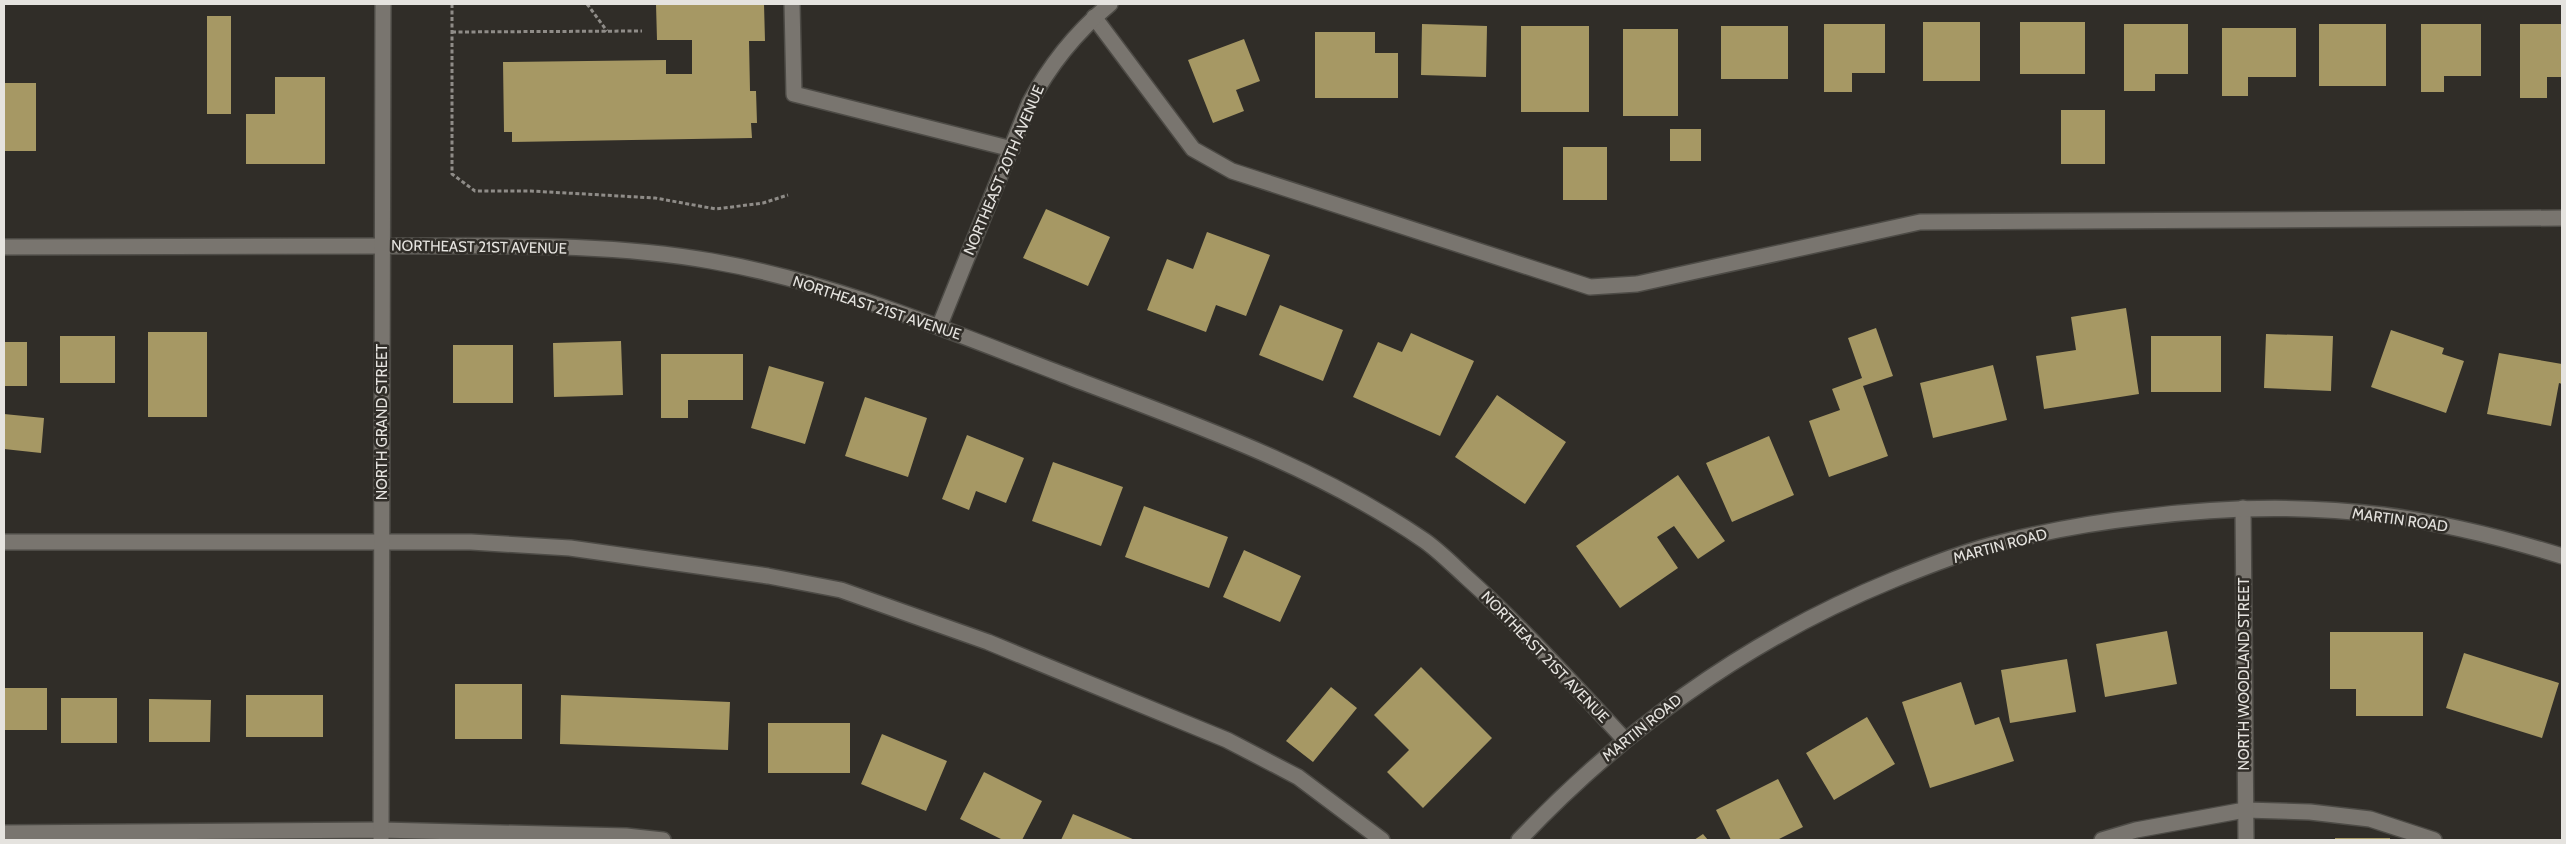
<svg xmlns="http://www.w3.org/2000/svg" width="2566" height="844" font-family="Cabin,sans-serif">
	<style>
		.building { fill: #a69864 }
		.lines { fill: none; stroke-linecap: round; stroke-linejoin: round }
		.service-casing { stroke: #4d4b46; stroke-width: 18 }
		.minor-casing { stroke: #4d4b46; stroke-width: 18 }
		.tertiary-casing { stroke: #4d4b46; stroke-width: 18 }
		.secondary-casing { stroke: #4d4b46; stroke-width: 18 }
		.path { stroke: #8f8c88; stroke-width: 3; stroke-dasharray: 4 2.5; stroke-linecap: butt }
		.service { stroke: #79756f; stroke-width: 15 }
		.minor { stroke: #79756f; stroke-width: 15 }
		.tertiary { stroke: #79756f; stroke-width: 15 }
		.secondary { stroke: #79756f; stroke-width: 15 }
		.labels { text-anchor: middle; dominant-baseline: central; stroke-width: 5; stroke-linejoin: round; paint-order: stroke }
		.street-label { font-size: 15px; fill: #e5e3df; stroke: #302d28 }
	</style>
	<rect width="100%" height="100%" fill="#302d28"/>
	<!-- building -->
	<path class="building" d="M 656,4 L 764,4 L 765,41 L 749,41 L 750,91 L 756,91 L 757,123 L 751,123 L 752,138 L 512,142 L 512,132 L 504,132 L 503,62 L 666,60 L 666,74 L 692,74 L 692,40 L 657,40 Z
		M 207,16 L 231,16 L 231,114 L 207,114 Z
		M 1923,22 L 1980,22 L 1980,81 L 1923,81 Z
		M 2020,22 L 2085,22 L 2085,74 L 2020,74 Z
		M 1422,24 L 1487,26 L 1486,77 L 1421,75 Z
		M 1824,24 L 1885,24 L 1885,73 L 1852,73 L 1852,92 L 1824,92 Z
		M 2124,24 L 2188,24 L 2188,74 L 2155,74 L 2155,91 L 2124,91 Z
		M 2319,24 L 2386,24 L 2386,86 L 2319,86 Z
		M 2421,24 L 2481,24 L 2481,76 L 2444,76 L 2444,92 L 2421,92 Z
		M 2520,24 L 2562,24 L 2562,77 L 2547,77 L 2547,98 L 2520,98 Z
		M 1521,26 L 1589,26 L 1589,112 L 1521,112 Z
		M 1721,26 L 1788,26 L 1788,79 L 1721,79 Z
		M 2222,28 L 2296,28 L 2296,77 L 2248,77 L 2248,96 L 2222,96 Z
		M 1623,29 L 1678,29 L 1678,116 L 1623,116 Z
		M 1315,32 L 1375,32 L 1375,53 L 1398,53 L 1398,98 L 1315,98 Z
		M 1244,39 L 1260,81 L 1236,90 L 1244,111 L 1213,123 L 1188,60 Z
		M 275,77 L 325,77 L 325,164 L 246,164 L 246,114 L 275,114 Z
		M 4,83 L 36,83 L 36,151 L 4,151 Z
		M 2061,110 L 2105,110 L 2105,164 L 2061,164 Z
		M 1670,129 L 1701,129 L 1701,161 L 1670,161 Z
		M 1563,147 L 1607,147 L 1607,200 L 1563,200 Z
		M 1046,209 L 1110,237 L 1088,286 L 1023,258 Z
		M 1207,232 L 1270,255 L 1246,316 L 1216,305 L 1206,332 L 1147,310 L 1167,259 L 1193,269 Z
		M 1280,305 L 1343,330 L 1323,381 L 1259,355 Z
		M 2126,308 L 2139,394 L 2044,409 L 2036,356 L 2076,350 L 2071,317 Z
		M 1876,328 L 1893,376 L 1863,386 L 1888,456 L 1829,477 L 1809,421 L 1840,410 L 1832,389 L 1862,378 L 1848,338 Z
		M 2391,330 L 2444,348 L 2442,354 L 2464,361 L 2446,413 L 2371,387 Z
		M 148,332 L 207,332 L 207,417 L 148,417 Z
		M 1411,333 L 1474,361 L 1440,436 L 1353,397 L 1378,342 L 1402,352 Z
		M 2266,334 L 2333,336 L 2331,391 L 2264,388 Z
		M 60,336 L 115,336 L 115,383 L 60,383 Z
		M 2151,336 L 2221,336 L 2221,392 L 2151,392 Z
		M 621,341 L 623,395 L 554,397 L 553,343 Z
		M 4,342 L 27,342 L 27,386 L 4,386 Z
		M 453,345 L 513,345 L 513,403 L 453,403 Z
		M 2499,353 L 2562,364 L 2562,384 L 2559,383 L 2551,426 L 2487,414 Z
		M 661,354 L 743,354 L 743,400 L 688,400 L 688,418 L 661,418 Z
		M 1993,365 L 2007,420 L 1933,438 L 1920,383 Z
		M 769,366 L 824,382 L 805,444 L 751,428 Z
		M 1497,395 L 1566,442 L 1525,504 L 1455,457 Z
		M 865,397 L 927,418 L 908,477 L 845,456 Z
		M 4,414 L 44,418 L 41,453 L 4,449 Z
		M 967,435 L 1024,458 L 1006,503 L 976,491 L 969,510 L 942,499 Z
		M 1769,436 L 1794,495 L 1732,522 L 1706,463 Z
		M 1053,462 L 1123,487 L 1101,546 L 1032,521 Z
		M 1678,475 L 1725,541 L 1698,559 L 1674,526 L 1657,537 L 1678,568 L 1620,608 L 1576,546 Z
		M 1144,506 L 1228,537 L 1209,588 L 1125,557 Z
		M 1244,550 L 1301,576 L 1280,622 L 1223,597 Z
		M 2167,631 L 2177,684 L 2105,697 L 2096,644 Z
		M 2330,632 L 2423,632 L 2423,716 L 2356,716 L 2356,689 L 2330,689 Z
		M 2464,653 L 2559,683 L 2542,738 L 2446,708 Z
		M 2067,659 L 2076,712 L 2010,723 L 2001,670 Z
		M 1421,667 L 1492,738 L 1423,808 L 1387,772 L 1409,750 L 1374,715 Z
		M 1961,682 L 1975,725 L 1999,717 L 2014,761 L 1930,788 L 1902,702 Z
		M 455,684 L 522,684 L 522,739 L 455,739 Z
		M 1331,687 L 1357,708 L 1313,762 L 1286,741 Z
		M 4,688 L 47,688 L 47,730 L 4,730 Z
		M 246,695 L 323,695 L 323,737 L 246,737 Z
		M 561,695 L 730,702 L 728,750 L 560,744 Z
		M 61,698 L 117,698 L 117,743 L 61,743 Z
		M 149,699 L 211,700 L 210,742 L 149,742 Z
		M 1867,717 L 1895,764 L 1834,800 L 1806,753 Z
		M 768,723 L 850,723 L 850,773 L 768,773 Z
		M 882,734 L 947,761 L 926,811 L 861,784 Z
		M 984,772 L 1042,801 L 1022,840 L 1003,840 L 960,819 Z
		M 1778,779 L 1803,827 L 1777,840 L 1731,840 L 1716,810 Z
		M 1073,814 L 1135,840 L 1061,840 Z
		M 1703,834 L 1708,840 L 1694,840 Z
		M 2335,838 L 2390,838 L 2390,840 L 2335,840 Z"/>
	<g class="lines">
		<!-- service casing -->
		<g class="service-casing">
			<path id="service" d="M 792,4 L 794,94 L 1012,149
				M 1094,17 L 1193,149 L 1232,171 L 1590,287 L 1637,284 L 1920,222 L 2562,218
				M 4,542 L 471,542 L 570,548 L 768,576 L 841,590 L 988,642 L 1227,740 L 1298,777 L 1382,840
				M 2102,840 L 2136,830 L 2245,810 L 2310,812 L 2370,819 L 2434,840"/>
		</g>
		<!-- minor casing -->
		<g class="minor-casing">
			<path id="minor" d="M 939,327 L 1029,104 C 1050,64 1075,33 1110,4
				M 2243,508 L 2246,840
				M 4,833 L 381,830 L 626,836 L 663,840"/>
		</g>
		<!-- tertiary casing -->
		<g class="tertiary-casing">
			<path id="tertiary" d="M 4,247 C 136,247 269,246 402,246 C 504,246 610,243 711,261 C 833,282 949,331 1064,375 C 1187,422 1315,465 1425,541 C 1439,551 1452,564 1465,576 C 1522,627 1573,684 1625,740
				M 1519,840 C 1625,728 1751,638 1893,580 C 1930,565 1968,550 2007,541 C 2052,530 2097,522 2143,517 C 2222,507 2304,505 2383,515 C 2444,523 2504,538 2562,556"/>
		</g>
		<!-- secondary casing -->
		<g class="secondary-casing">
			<path id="secondary" d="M 381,840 L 383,4"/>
		</g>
		<!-- path -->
		<path class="path" d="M 452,4 L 452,174 L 475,191 L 531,191 L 655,198 L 716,209 L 763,203 L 788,195
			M 587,4 L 607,31
			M 452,32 L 642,31"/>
		<!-- service -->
		<use href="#service" class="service"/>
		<!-- minor -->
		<use href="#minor" class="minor"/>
		<!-- tertiary -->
		<use href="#tertiary" class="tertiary"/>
		<!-- secondary -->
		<use href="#secondary" class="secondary"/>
	</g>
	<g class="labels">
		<!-- street labels -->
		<g class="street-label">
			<text transform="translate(1004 170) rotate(-67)">NORTHEAST 20TH AVENUE</text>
			<text transform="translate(479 247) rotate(1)">NORTHEAST 21ST AVENUE</text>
			<text transform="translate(877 308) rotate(18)">NORTHEAST 21ST AVENUE</text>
			<text transform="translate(382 422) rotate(-90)">NORTH GRAND STREET</text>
			<text transform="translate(2400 520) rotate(8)">MARTIN ROAD</text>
			<text transform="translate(2000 546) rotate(-15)">MARTIN ROAD</text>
			<text transform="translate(1545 657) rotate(46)">NORTHEAST 21ST AVENUE</text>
			<text transform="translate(2244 674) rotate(-90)">NORTH WOODLAND STREET</text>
			<text transform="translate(1642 728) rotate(-39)">MARTIN ROAD</text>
		</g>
	</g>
	<!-- border -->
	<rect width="2566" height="844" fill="none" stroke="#e5e3df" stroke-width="10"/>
</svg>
